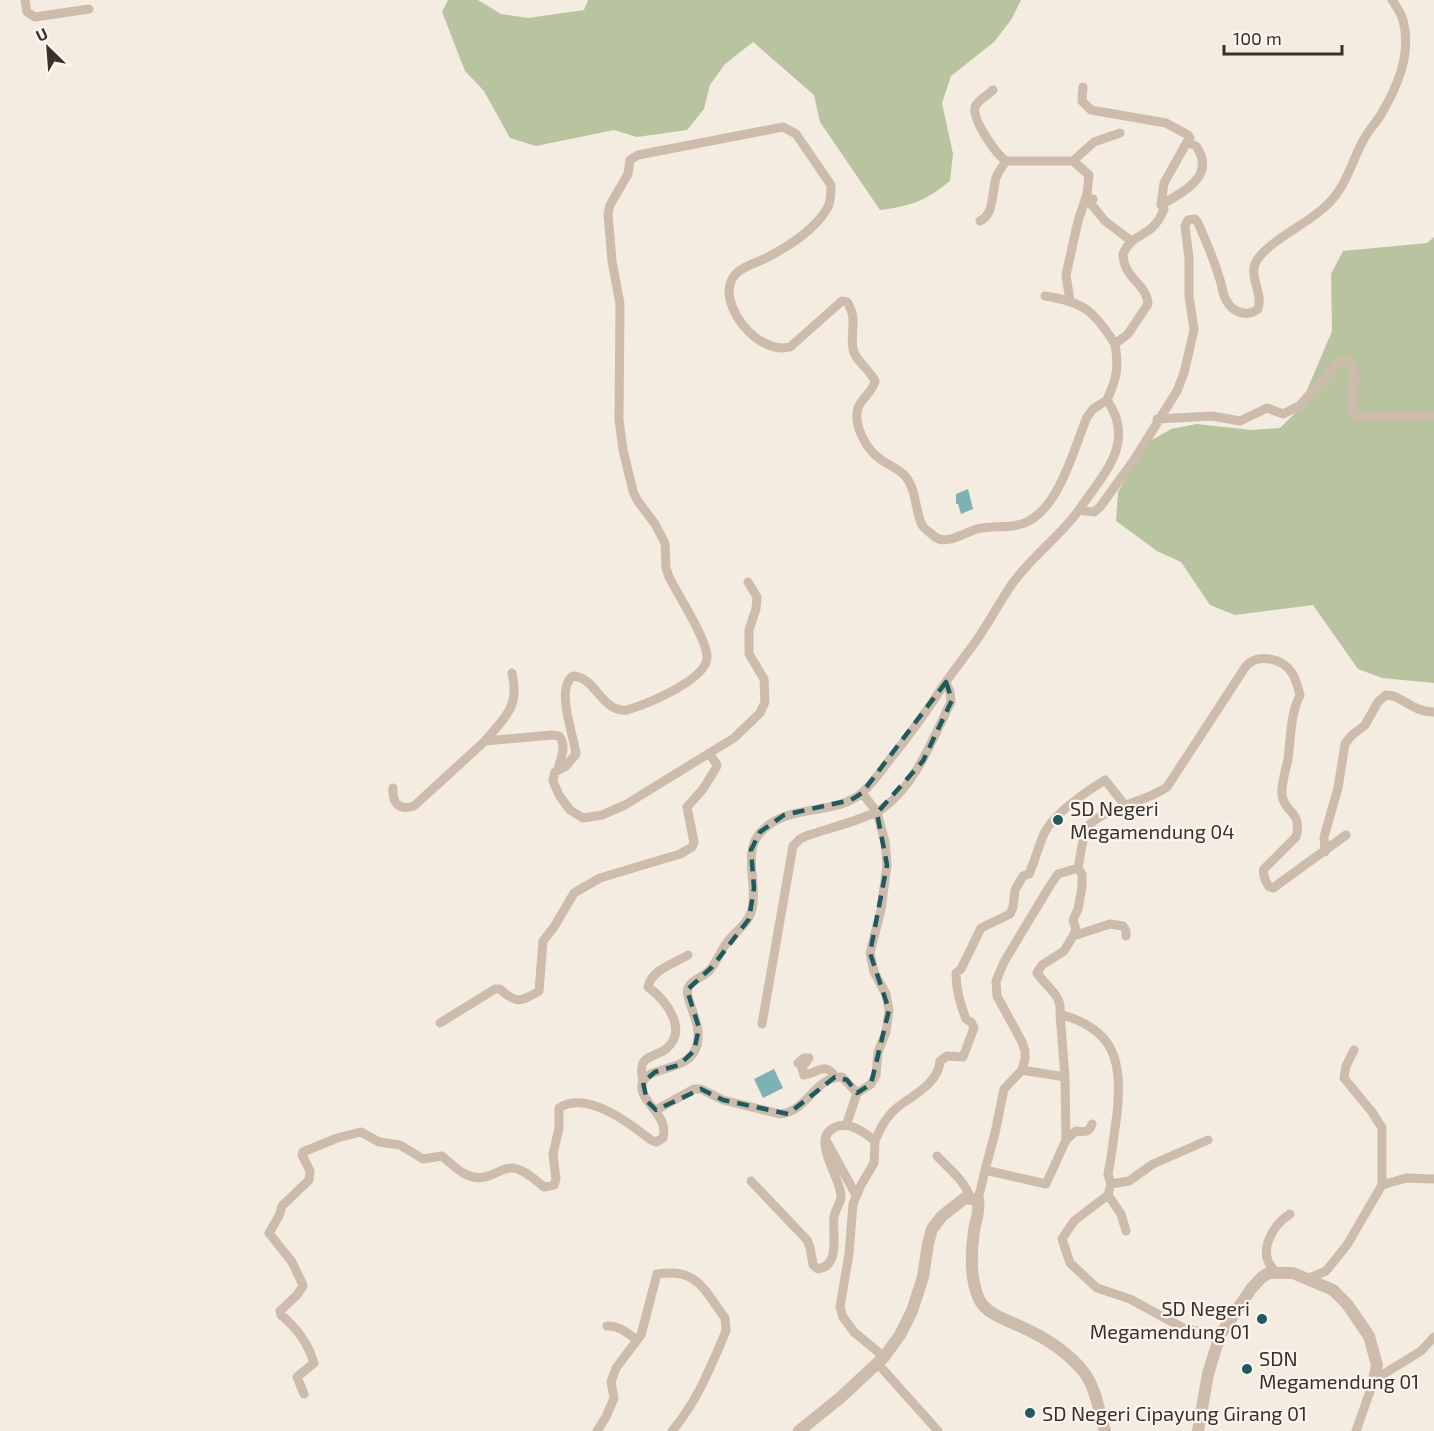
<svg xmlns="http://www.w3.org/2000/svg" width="1434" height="1431" font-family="'Exo 2',sans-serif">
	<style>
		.green { fill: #b8c4a0 }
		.water { fill: #7fb0b2 }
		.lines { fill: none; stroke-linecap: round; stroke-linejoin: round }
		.minor { stroke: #cdbbac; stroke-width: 9 }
		.tertiary { stroke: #cdbbac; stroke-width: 12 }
		.marked { fill: none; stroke: #1f5a5e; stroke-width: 4.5; stroke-dasharray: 12 8; stroke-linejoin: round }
		.poi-dot { fill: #1f5a5e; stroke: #fbf5ee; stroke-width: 2 }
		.labels { text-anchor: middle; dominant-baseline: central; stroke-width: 4.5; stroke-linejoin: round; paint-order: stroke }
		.poi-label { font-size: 20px; fill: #3b302b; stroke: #fbf5ee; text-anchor: start }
	</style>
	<rect width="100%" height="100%" fill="#f4ebe1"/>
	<!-- green -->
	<path class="green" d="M 448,0 L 478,0 L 501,14 L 528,18 L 584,10 L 588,0 L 1021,0 L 1011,20 L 994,42 L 951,76 L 942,103 L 953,154 L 950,181 C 925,201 912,206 880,210 L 820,122 L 814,95 L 753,42 L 725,64 L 710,85 L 704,109 L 687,130 L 637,137 L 614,130 L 536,146 L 510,138 L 484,91 L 465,71 L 442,12 Z
		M 1434,237 L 1434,683 L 1382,678 L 1358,669 L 1313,605 L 1235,615 L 1210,605 L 1181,562 L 1157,551 L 1116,521 L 1118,492 L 1145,444 L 1171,429 L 1197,424 L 1251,430 L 1280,428 L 1299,409 L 1332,331 L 1331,274 L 1343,251 L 1427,243 Z"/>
	<!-- water -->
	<path class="water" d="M 968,489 L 973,509 L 961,514 L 958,504 L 956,504 L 956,494 Z
		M 774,1069 L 783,1088 L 763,1098 L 754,1079 Z"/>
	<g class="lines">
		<!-- minor -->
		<path class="minor" d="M 25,0 L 27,12 L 35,17 L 89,9
			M 1083,87 L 1082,101 L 1091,110 L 1166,123 L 1188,135 L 1190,138 L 1187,142 L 1196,146 C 1217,176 1183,192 1161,205 L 1164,209 C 1152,240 1133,230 1123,254 C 1124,280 1147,283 1148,304 L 1128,334 L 1115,344 C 1119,369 1117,377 1107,400
			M 993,90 C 988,95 977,101 975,107 C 972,120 996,154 1006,161 L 1073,161 L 1089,175 L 1087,194 L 1078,221 L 1066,275 L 1070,301
			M 1073,161 L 1094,142 L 1120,133
			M 1093,199 L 1091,204 L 1105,221 L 1130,240
			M 1161,205 L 1164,183 L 1187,142
			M 980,221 C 994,215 992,192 996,178 C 998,172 1003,166 1006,161
			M 1045,296 C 1084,302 1094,311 1115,344
			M 1157,419 L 1212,416 L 1240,421 L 1267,408 L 1283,414 L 1299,406 L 1340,361 L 1351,362 L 1355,380 L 1351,409 L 1356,417 L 1434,416
			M 748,582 L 757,597 L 756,609 L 749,630 L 749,654 L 764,679 L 765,702 L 760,713 L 734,738 L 716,749 L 625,805 L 602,815 L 583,818 L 570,810 L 559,795 L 553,781 L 555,772 L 566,766 L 576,754 C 574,736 555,688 573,676 C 596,677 602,713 627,710 C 647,704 709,679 707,656 C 706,638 678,595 669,577 L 666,568 L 665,543 L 655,524 L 637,500 L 633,491 L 623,450 L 619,420 L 620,304 L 612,261 L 608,214 L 610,205 L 628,174 L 630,160 L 638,155 L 783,127 L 796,134 L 831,185 C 831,192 831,201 828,207 C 816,229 789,246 768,257 C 759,262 747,265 739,271 C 716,289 738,325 756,338 C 766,345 778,350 790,347 L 842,301 L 847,302 C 858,318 850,332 853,349 C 854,359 870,370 875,381 C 873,392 862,397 858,408 C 853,425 866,449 880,459 C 888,465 900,469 906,477 C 917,491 915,512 922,525 C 924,529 932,534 935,537 C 946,545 963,534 974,530 C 991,524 1010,530 1027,522 C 1060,506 1074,448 1087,417 L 1093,409 L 1107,400 C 1137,443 1103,474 1079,510
			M 512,673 C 520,707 505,717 485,741 L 552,735 L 559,736 C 567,745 561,758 558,769
			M 393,788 C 392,803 399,811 414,806 L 485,741
			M 1325,852 L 1324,837 L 1338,788 L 1345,744 L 1351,736 L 1365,725 L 1378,702 L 1386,695 C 1403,695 1411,712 1434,712
			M 1073,936 L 1076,930 L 1073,920 L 1078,909 L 1082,887 L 1082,874 L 1078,868 L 1085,829 C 1108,804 1141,805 1167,787 L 1246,666 C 1258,653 1282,658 1292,673 C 1296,679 1298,687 1300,695 C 1290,715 1291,737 1288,759 C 1286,770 1281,783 1282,795 C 1284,813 1303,811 1296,837 L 1264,869 C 1262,875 1266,882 1269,887 L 1273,888 L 1346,835
			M 1060,1014 C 1116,1030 1122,1061 1117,1114 C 1114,1134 1112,1154 1108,1174 L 1111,1184 L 1108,1195 L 1121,1214 L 1126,1231
			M 440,1023 L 495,989 L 500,989 C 516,1004 521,1002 539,991 L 543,941 L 554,927 L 574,893 L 600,878 L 680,854 L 692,847 L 694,842 L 687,807 L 703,789 L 716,768 L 717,765 L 709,753
			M 762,1024 L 793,846 L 800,839 L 806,836 C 826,829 863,820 880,810 C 914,789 934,736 951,702 L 950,692 L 946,682
			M 1354,1050 L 1346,1066 L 1344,1078 L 1372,1112 L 1382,1128 L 1382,1185
			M 798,1063 L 804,1058 L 809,1058 L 802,1068 L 804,1075 C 818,1073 826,1061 835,1077
			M 1022,1070 L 1065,1077
			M 643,1082 C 642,1076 640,1069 643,1063 C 646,1056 660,1054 666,1049 C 689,1030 666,1000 648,987 C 651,970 673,964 688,955
			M 857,1093 L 871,1084 L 876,1075 L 878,1052 L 886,1032 L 889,1010 L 886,994 L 874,972 L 870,953 L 881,910 L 887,865 L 885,842 L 877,812 L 862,793
			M 656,1110 L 694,1089 L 701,1089 L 723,1100 L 780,1114 C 806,1113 815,1076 842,1077 L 857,1093 L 846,1126
			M 1066,1140 L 1065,1077 L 1060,1014 C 1063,995 1046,987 1037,973 L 1042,965 L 1064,951 L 1073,936 L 1110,924 L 1123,926 L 1126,931 L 1126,936
			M 875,1141 C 880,1128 887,1115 899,1106 C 914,1095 939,1082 940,1061 L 947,1056 L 963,1057 L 974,1028 L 971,1022 L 966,1019 C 960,1003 956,990 956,973 L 961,969 L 981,928 L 1010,914 L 1013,907 L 1015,890 L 1023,876 L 1029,874 C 1035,861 1038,847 1044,834 C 1053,814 1087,791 1105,780 L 1124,804
			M 827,1142 L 856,1195
			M 937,1156 C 949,1169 964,1180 970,1197
			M 985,1170 L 995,1133 L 1004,1089 L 1022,1070 L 1025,1059 L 1025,1051 L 1022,1042 L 997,996 L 996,981 L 1004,962 L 1051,884 L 1058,874 L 1078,868
			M 751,1181 L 807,1240 L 810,1247 L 813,1265 L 818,1269 C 841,1266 832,1233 834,1217 C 835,1210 841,1203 841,1196 C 841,1177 807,1136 838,1126 C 851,1122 865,1133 875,1141 L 874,1163 L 861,1185 L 853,1204 L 849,1254 L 840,1307 L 843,1317 L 854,1332 L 884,1357
			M 1111,1184 L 1129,1181 L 1153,1164 L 1208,1140
			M 1108,1195 L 1074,1221 L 1062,1239 L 1070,1263 L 1097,1288 L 1130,1299 L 1185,1329 L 1220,1335
			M 978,1200 L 985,1170 L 1046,1184 L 1066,1140 L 1076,1131 C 1085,1132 1089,1133 1092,1124
			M 1275,1271 C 1256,1253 1272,1226 1290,1214
			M 1309,1278 L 1326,1271 L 1347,1245 L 1382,1185 L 1406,1178 L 1434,1179
			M 607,1326 C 619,1325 627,1333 637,1340
			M 878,1364 L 938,1431
			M 304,1394 L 297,1377 L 314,1363 C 308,1343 297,1328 281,1315 L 280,1311 L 297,1295 L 303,1286 L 302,1283 L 292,1262 L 269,1233 L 279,1216 L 282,1206 L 309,1180 L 310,1171 L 302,1155 L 303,1152 L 337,1138 L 361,1132 L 379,1142 L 400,1145 L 423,1159 L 442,1156 C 455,1167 469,1183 488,1176 C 496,1174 503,1168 511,1168 C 523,1168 535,1180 544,1187 L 554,1185 L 556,1179 L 553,1154 L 559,1128 L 559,1108 C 587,1090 629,1123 651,1140 L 656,1142 L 663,1138 C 670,1113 635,1101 643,1081 C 650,1066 690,1072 697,1045 C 703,1023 684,1000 688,988 C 691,980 703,977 709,971 C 717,962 721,950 728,941 C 737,930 749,923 752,909 C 758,885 743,854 759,834 C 786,802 833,817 862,793 C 873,783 882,770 891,758 C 908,737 924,715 939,692 C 950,675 964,658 976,641 C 988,624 998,605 1010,587 C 1029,558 1059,538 1079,510 L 1094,512 L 1100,507 L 1134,460 L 1177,391 L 1184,373 L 1194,330 L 1189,296 L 1189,258 L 1185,226 L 1188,220 L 1195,219 L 1198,223 C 1206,241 1214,259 1219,277 C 1222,284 1222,293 1226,300 C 1232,312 1247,318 1258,309 C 1264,293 1247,276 1257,260 C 1271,239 1310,223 1329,203 C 1347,185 1352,160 1364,139 C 1368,131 1375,124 1380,116 C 1397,88 1412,54 1403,20 C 1401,13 1396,6 1392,0
			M 597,1431 L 606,1417 L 614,1398 L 611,1382 L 616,1368 L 641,1335 L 657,1274 C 698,1268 703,1289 725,1318 L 726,1331 C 711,1366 697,1402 672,1431
			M 1356,1431 L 1374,1380 L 1421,1351 L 1434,1337"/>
		<!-- tertiary -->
		<path class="tertiary" d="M 799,1431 L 840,1398 L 884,1357 L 900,1335 L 912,1311 L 923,1277 L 928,1244 L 932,1229 L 942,1216 L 965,1198 L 978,1200 C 980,1211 976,1219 974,1231 C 971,1252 970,1279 979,1299 C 987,1316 1013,1322 1028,1330 C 1049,1340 1068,1353 1083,1371 C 1096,1387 1099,1412 1105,1431
			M 1198,1431 L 1208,1374 L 1220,1335 L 1251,1289 L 1262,1277 L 1269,1273 L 1293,1273 L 1333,1290 L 1347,1304 L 1369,1336 L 1377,1365 L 1374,1380"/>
	</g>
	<!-- marked area -->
	<path class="marked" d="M 946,682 L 952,700 L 923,761 L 877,813 L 887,865 L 870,953 L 889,1010 L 871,1084 L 857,1093 L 847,1080 L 835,1077 L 788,1114 L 723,1100 L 701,1089 L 656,1110 L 647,1101 L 643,1082 L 655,1072 L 679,1065 L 694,1051 L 699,1028 L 687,990 L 712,967 L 749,919 L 754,888 L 751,850 L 760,832 L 784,815 L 851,800 L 862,793 Z"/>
	<!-- markers -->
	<g class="poi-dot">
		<circle cx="1058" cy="820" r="6"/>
		<circle cx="1262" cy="1319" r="6"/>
		<circle cx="1247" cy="1369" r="6"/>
		<circle cx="1030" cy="1413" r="6"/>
	</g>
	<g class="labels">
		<!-- poi labels -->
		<g class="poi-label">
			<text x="1070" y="808">SD Negeri<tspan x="1070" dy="23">Megamendung 04</tspan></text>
			<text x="1250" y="1308" text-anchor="end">SD Negeri<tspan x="1250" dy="23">Megamendung 01</tspan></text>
			<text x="1259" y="1358">SDN<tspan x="1259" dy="23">Megamendung 01</tspan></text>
			<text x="1042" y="1413">SD Negeri Cipayung Girang 01</text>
		</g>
	</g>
	<!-- north arrow -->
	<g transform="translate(48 48) rotate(335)" stroke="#fbf5ee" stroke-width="4.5" paint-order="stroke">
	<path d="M0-4.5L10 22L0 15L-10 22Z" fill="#3b302b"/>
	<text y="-9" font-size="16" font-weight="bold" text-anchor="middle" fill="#3b302b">U</text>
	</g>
	<!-- scale -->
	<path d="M1224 45v9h118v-9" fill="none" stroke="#3b302b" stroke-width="3"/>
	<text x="1233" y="45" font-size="18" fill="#3b302b" stroke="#fbf5ee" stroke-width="4.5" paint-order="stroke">100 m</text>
</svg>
